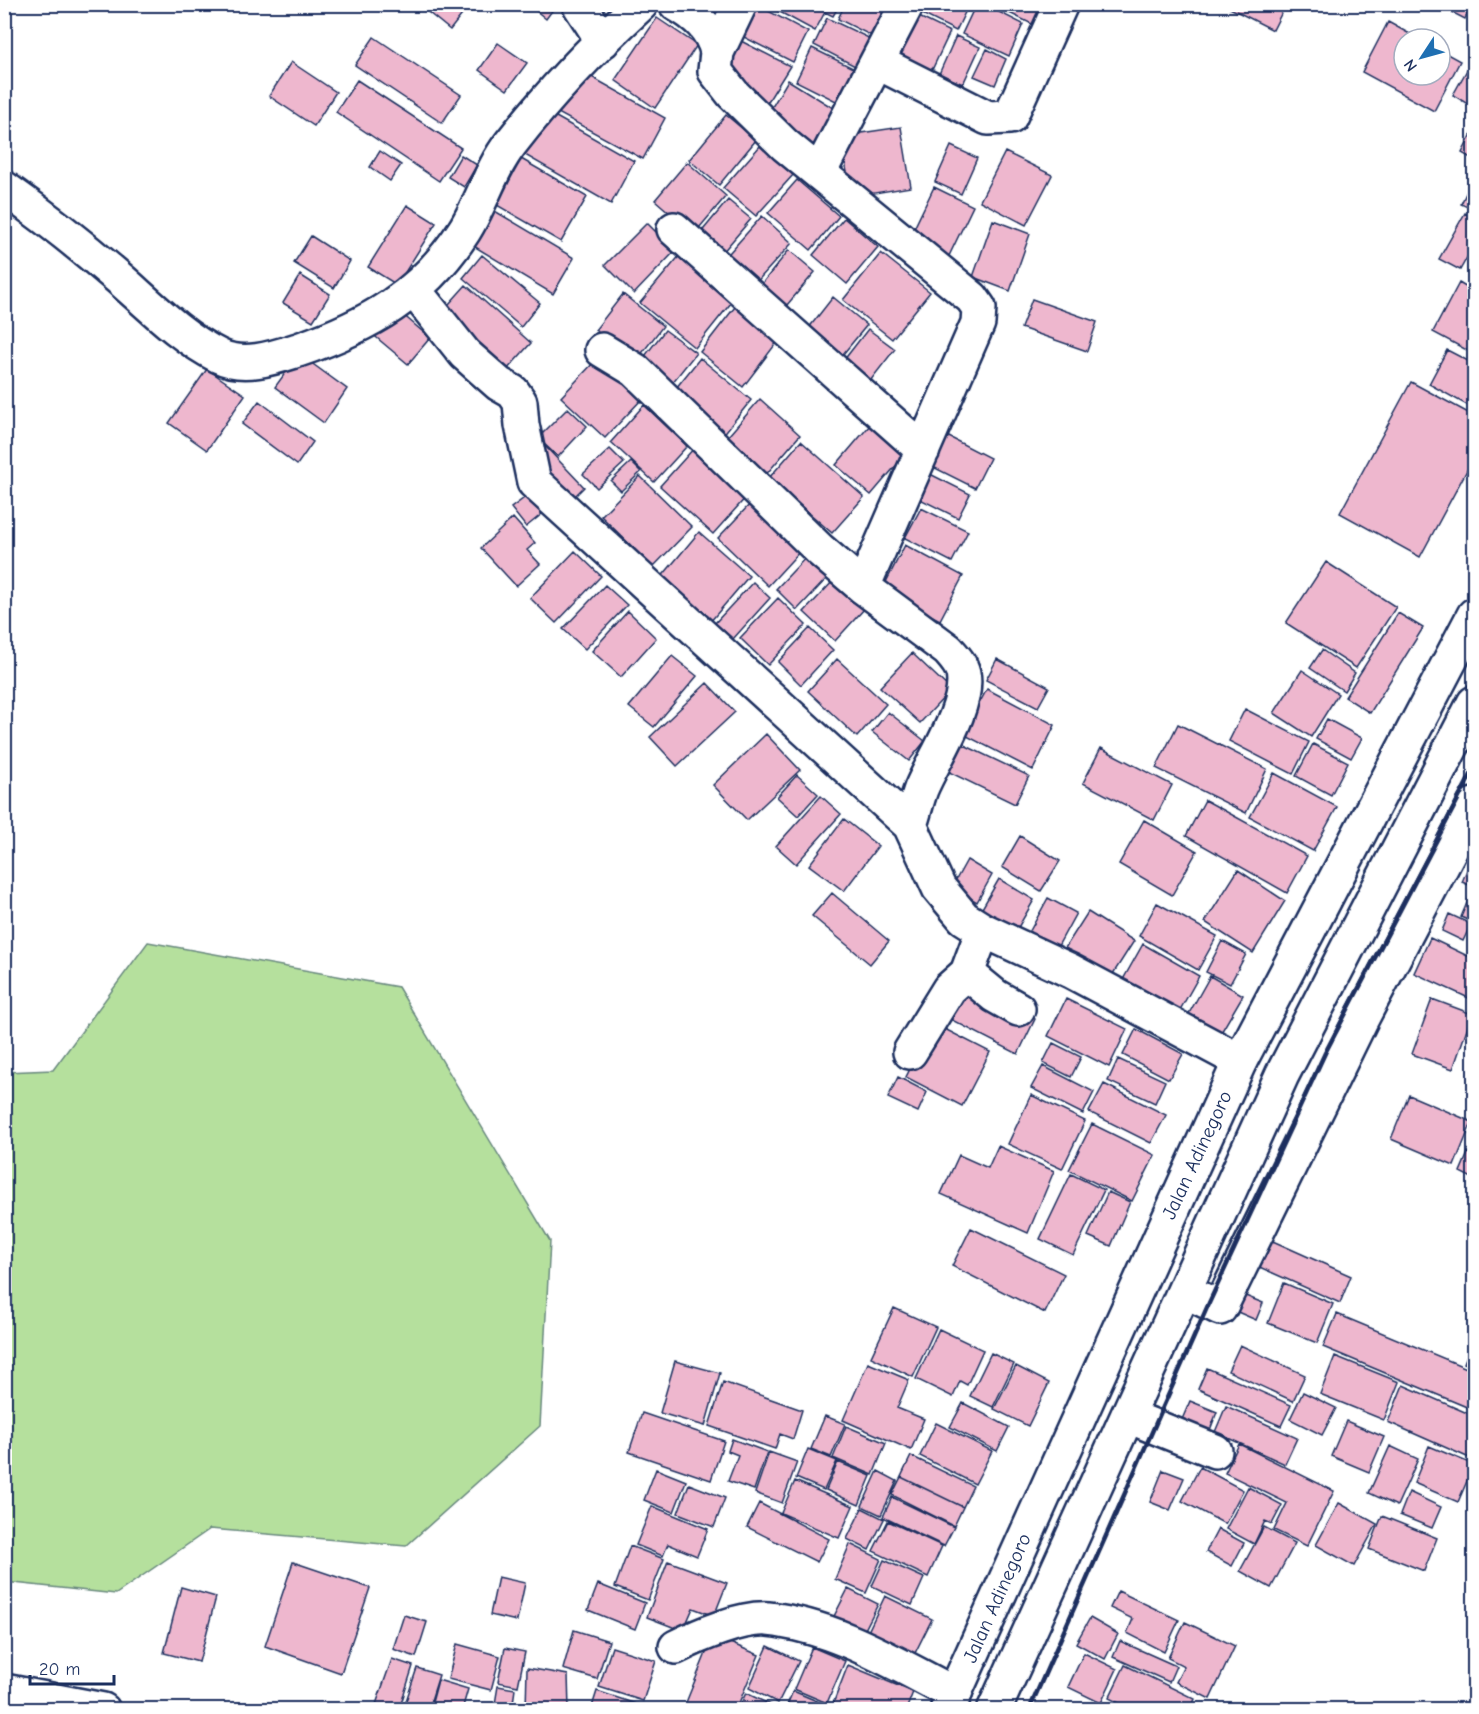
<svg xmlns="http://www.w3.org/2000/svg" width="1479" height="1714" font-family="'Comic Neue',sans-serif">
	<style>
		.green { fill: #b5e09d; stroke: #68887e; stroke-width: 1.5 }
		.building { fill: #eeb7ce; stroke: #1b2f5e; stroke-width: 1.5 }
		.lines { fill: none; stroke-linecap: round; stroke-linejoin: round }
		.minor-casing { stroke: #1b2f5e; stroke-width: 38 }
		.highway-casing { stroke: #1b2f5e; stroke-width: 38 }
		.minor { stroke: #fff; stroke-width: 33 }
		.highway { stroke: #fff; stroke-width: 33 }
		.rail { stroke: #1b2f5e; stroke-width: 4.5 }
		.labels { text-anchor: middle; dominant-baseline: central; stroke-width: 4.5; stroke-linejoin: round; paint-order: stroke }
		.street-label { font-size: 20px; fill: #1b2f5e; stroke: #fff }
	</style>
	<rect width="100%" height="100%" fill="#fff"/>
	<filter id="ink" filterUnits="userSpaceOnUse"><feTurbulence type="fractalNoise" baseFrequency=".0167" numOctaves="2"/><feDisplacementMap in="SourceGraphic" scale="12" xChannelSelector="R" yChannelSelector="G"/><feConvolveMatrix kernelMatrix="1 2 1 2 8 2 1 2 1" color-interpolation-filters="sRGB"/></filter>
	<g filter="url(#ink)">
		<!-- green -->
		<path class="green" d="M 148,942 L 398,987 L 550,1241 L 540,1426 L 406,1546 L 210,1529 L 116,1594 L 5,1582 L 5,1072 L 53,1070 Z"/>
		<!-- building -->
		<path class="building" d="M 418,4 L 457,4 L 465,11 L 450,30 Z
			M 528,4 L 557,4 L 546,19 Z
			M 755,4 L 808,32 L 793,62 L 738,34 Z
			M 765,4 L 840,4 L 833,16 L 825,12 L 815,31 Z
			M 845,4 L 893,4 L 880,40 L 838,19 Z
			M 922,4 L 969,4 L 956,31 L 918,12 Z
			M 976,4 L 983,4 L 1023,24 L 1009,56 L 962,34 Z
			M 991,4 L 1043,4 L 1034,25 Z
			M 1222,4 L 1286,4 L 1273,30 Z
			M 1436,4 L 1472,4 L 1465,19 Z
			M 919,17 L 950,32 L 931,72 L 899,56 Z
			M 657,18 L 697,45 L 655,108 L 615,80 Z
			M 827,18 L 875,41 L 861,69 L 814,45 Z
			M 1388,22 L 1419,39 L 1404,39 L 1404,75 L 1440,75 L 1440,50 L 1460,61 L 1434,111 L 1362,72 Z
			M 956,36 L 980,47 L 963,84 L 939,74 Z
			M 374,37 L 461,95 L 442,123 L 355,65 Z
			M 739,40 L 790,66 L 762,111 L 725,74 Z
			M 498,43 L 527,63 L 507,90 L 479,70 Z
			M 812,48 L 859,71 L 842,104 L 796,81 Z
			M 987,49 L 1006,59 L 995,85 L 974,76 Z
			M 291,62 L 336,92 L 314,126 L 269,96 Z
			M 1468,68 L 1474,72 L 1474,108 L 1453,95 Z
			M 581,71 L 665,118 L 643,159 L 558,113 Z
			M 357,80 L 461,148 L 439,181 L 336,112 Z
			M 788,80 L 838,111 L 816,148 L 766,117 Z
			M 542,109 L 634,161 L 611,204 L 518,151 Z
			M 726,115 L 756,140 L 719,185 L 689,160 Z
			M 901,127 L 911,187 L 851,197 L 841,136 Z
			M 1474,130 L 1474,160 L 1462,153 Z
			M 760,146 L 793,175 L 756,216 L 723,188 Z
			M 951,146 L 977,158 L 961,194 L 935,182 Z
			M 380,151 L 401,165 L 390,181 L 370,167 Z
			M 1005,152 L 1052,175 L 1026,225 L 980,201 Z
			M 461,155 L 477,165 L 464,187 L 448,177 Z
			M 516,156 L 587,197 L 561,242 L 490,201 Z
			M 687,162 L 726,196 L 694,234 L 655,200 Z
			M 1474,176 L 1474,210 L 1461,204 Z
			M 797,180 L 839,216 L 811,250 L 768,213 Z
			M 934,187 L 973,206 L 947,260 L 908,241 Z
			M 728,200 L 751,219 L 722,253 L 699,235 Z
			M 407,205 L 436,223 L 397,285 L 368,267 Z
			M 493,210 L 574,258 L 553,294 L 472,245 Z
			M 1465,213 L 1474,218 L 1474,245 L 1460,270 L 1439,259 Z
			M 762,216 L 792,243 L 751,288 L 722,261 Z
			M 844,218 L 878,247 L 847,284 L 813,255 Z
			M 993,220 L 1030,234 L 1010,291 L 973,277 Z
			M 647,223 L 675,251 L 634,294 L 605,265 Z
			M 311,236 L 350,261 L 334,288 L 294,263 Z
			M 789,250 L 815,272 L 781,312 L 756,291 Z
			M 881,253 L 930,292 L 892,339 L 843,300 Z
			M 681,254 L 735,298 L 695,348 L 640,303 Z
			M 482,255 L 540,303 L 521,327 L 463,278 Z
			M 300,275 L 330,294 L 313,321 L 283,303 Z
			M 1459,283 L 1474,292 L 1474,354 L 1433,332 Z
			M 466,285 L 531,343 L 505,372 L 440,314 Z
			M 623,294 L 663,326 L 636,361 L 595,330 Z
			M 833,297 L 867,325 L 834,365 L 801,338 Z
			M 1032,299 L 1097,322 L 1087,351 L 1021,328 Z
			M 738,303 L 781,337 L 743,387 L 700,352 Z
			M 393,306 L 430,338 L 408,364 L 371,333 Z
			M 868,329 L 895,349 L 863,390 L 837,369 Z
			M 665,330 L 696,353 L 668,388 L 638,365 Z
			M 1447,350 L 1474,364 L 1474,409 L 1429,384 Z
			M 299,354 L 347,389 L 324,423 L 275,387 Z
			M 598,358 L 642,399 L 605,438 L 561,397 Z
			M 700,358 L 751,400 L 723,435 L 672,393 Z
			M 207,369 L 245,395 L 207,450 L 169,423 Z
			M 1411,382 L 1474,416 L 1474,457 L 1420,557 L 1340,513 Z
			M 760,399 L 800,435 L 763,478 L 723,442 Z
			M 259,401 L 313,442 L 297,465 L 242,424 Z
			M 644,405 L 687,446 L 654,482 L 611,442 Z
			M 568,408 L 587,426 L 558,457 L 538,438 Z
			M 870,425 L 905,455 L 871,495 L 836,465 Z
			M 945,435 L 990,458 L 975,488 L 929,465 Z
			M 801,441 L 864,497 L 832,533 L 769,478 Z
			M 545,446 L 584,487 L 571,500 L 532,459 Z
			M 695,447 L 748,495 L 713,534 L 660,486 Z
			M 610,449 L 624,463 L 597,488 L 583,474 Z
			M 631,462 L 641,472 L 621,491 L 611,481 Z
			M 930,474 L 970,494 L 958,518 L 918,498 Z
			M 640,476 L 692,527 L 653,567 L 601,516 Z
			M 527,496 L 542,514 L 526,527 L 511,508 Z
			M 752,502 L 802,549 L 768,586 L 718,538 Z
			M 921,508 L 968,531 L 952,562 L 905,538 Z
			M 513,518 L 535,543 L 527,550 L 540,564 L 516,586 L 481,548 Z
			M 699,532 L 749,576 L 710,622 L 659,580 Z
			M 905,545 L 963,576 L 940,620 L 882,590 Z
			M 575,551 L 601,576 L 556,623 L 530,598 Z
			M 808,555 L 830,575 L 797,610 L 776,589 Z
			M 1326,562 L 1396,607 L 1356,668 L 1286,623 Z
			M 835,579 L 865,608 L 835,641 L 804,612 Z
			M 753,582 L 770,598 L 733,639 L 715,623 Z
			M 605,585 L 627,605 L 585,649 L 563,629 Z
			M 778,598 L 806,625 L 768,665 L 740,638 Z
			M 628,611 L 656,638 L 621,677 L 592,651 Z
			M 1398,613 L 1423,628 L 1370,713 L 1345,697 Z
			M 810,628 L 833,650 L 801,685 L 778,662 Z
			M 1322,650 L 1355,673 L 1344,691 L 1310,668 Z
			M 912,653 L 951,690 L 920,723 L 880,687 Z
			M 672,656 L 697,676 L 654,727 L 629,707 Z
			M 837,659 L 886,704 L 857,737 L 808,691 Z
			M 997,659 L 1049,687 L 1038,707 L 986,680 Z
			M 1302,670 L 1338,694 L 1311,737 L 1274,713 Z
			M 707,683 L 735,712 L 677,766 L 650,737 Z
			M 987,689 L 1055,725 L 1033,770 L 963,734 Z
			M 1245,709 L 1309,742 L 1293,774 L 1229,741 Z
			M 888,712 L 925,741 L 909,761 L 872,732 Z
			M 1327,719 L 1362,738 L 1351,758 L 1316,739 Z
			M 1178,724 L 1267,769 L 1246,813 L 1156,768 Z
			M 766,734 L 800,770 L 747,820 L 713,785 Z
			M 962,744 L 1029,776 L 1015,804 L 949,772 Z
			M 1313,744 L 1348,762 L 1331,795 L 1296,776 Z
			M 1101,748 L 1172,785 L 1154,820 L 1083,783 Z
			M 1274,773 L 1337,807 L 1313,851 L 1250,817 Z
			M 797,775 L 818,794 L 798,816 L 777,797 Z
			M 821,796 L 841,814 L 796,864 L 776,846 Z
			M 1205,800 L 1307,856 L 1287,893 L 1186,836 Z
			M 844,819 L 878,846 L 844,891 L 809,865 Z
			M 1144,820 L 1197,851 L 1172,895 L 1119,864 Z
			M 1020,836 L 1060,861 L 1041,891 L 1002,867 Z
			M 1474,853 L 1474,887 L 1462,882 Z
			M 967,860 L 992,875 L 977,902 L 952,887 Z
			M 1238,870 L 1285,901 L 1253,953 L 1205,922 Z
			M 999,879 L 1034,900 L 1016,931 L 981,910 Z
			M 1472,891 L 1474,892 L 1474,923 L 1461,917 Z
			M 832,893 L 889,941 L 870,964 L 812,916 Z
			M 1048,898 L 1076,913 L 1053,955 L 1025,940 Z
			M 1157,903 L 1217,936 L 1198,970 L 1139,936 Z
			M 1088,912 L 1134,941 L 1111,977 L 1065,948 Z
			M 1449,914 L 1471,924 L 1463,941 L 1442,931 Z
			M 1430,938 L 1474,959 L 1473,1000 L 1414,973 Z
			M 1222,941 L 1246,954 L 1230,984 L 1206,972 Z
			M 1143,944 L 1199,976 L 1176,1017 L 1120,985 Z
			M 1210,976 L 1243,995 L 1219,1036 L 1187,1017 Z
			M 962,983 L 1035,1019 L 1018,1054 L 946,1017 Z
			M 1066,999 L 1127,1029 L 1109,1067 L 1048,1036 Z
			M 1432,999 L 1472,1014 L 1453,1069 L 1412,1054 Z
			M 933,1023 L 990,1052 L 962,1106 L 906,1077 Z
			M 1136,1029 L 1183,1054 L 1169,1079 L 1123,1055 Z
			M 1053,1043 L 1081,1057 L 1071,1077 L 1043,1063 Z
			M 1118,1059 L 1165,1081 L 1155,1103 L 1108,1081 Z
			M 1043,1066 L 1094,1092 L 1083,1114 L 1031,1088 Z
			M 898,1077 L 927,1092 L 918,1112 L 888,1098 Z
			M 1104,1084 L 1166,1115 L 1151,1143 L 1089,1112 Z
			M 1031,1095 L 1085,1121 L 1062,1169 L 1008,1144 Z
			M 1409,1095 L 1472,1122 L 1454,1166 L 1391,1139 Z
			M 1092,1124 L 1155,1155 L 1132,1201 L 1069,1170 Z
			M 1474,1139 L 1474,1179 L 1460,1172 Z
			M 998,1146 L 1054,1171 L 1028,1233 L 941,1194 L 959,1155 L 988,1168 Z
			M 1071,1174 L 1104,1190 L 1073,1255 L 1040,1239 Z
			M 1108,1192 L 1130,1202 L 1111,1246 L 1088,1236 Z
			M 971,1228 L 1064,1274 L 1045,1313 L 952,1266 Z
			M 1266,1238 L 1351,1276 L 1340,1303 L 1255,1265 Z
			M 1284,1283 L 1333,1304 L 1317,1343 L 1268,1323 Z
			M 1233,1291 L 1263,1303 L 1256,1320 L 1226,1307 Z
			M 894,1308 L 936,1327 L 913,1377 L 871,1357 Z
			M 1337,1314 L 1474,1371 L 1474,1410 L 1323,1347 Z
			M 939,1329 L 983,1350 L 967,1385 L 960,1381 L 953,1397 L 916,1379 Z
			M 1474,1337 L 1474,1367 L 1464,1363 Z
			M 1240,1345 L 1305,1375 L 1293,1401 L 1228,1371 Z
			M 991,1353 L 1014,1364 L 993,1407 L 970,1396 Z
			M 1335,1356 L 1399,1382 L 1384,1420 L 1320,1394 Z
			M 675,1361 L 720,1373 L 705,1426 L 660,1413 Z
			M 868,1363 L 909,1380 L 897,1408 L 924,1419 L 911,1450 L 843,1420 Z
			M 1016,1366 L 1049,1383 L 1028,1426 L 994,1409 Z
			M 1207,1368 L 1291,1405 L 1281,1426 L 1198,1389 Z
			M 723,1382 L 802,1410 L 793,1439 L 780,1434 L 775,1449 L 709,1426 Z
			M 1403,1385 L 1474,1416 L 1474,1460 L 1388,1422 Z
			M 1303,1392 L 1336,1408 L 1322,1435 L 1290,1419 Z
			M 1190,1401 L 1217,1412 L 1205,1443 L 1177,1431 Z
			M 963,1403 L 1009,1427 L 997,1451 L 950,1427 Z
			M 1226,1406 L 1297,1438 L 1285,1464 L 1215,1432 Z
			M 642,1413 L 724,1441 L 711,1480 L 629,1452 Z
			M 825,1416 L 845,1424 L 831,1457 L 811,1449 Z
			M 1346,1421 L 1384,1437 L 1369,1472 L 1331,1456 Z
			M 936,1423 L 992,1451 L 975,1484 L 920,1456 Z
			M 846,1426 L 886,1443 L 873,1475 L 833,1458 Z
			M 732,1439 L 767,1452 L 754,1490 L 728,1481 L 738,1455 L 728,1451 Z
			M 1239,1444 L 1334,1491 L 1307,1546 L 1274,1530 L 1287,1503 L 1225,1473 Z
			M 1390,1446 L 1418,1459 L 1397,1506 L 1369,1493 Z
			M 1429,1446 L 1474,1465 L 1458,1502 L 1414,1483 Z
			M 808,1449 L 837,1461 L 824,1490 L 796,1478 Z
			M 769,1452 L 797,1462 L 782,1503 L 755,1493 Z
			M 911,1456 L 973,1486 L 963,1507 L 901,1477 Z
			M 838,1462 L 871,1476 L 859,1505 L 826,1490 Z
			M 1200,1467 L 1243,1490 L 1225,1524 L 1182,1501 Z
			M 656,1469 L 686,1481 L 674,1512 L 644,1500 Z
			M 1163,1470 L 1184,1478 L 1170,1510 L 1150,1502 Z
			M 878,1471 L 897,1481 L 881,1515 L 862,1506 Z
			M 901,1477 L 963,1507 L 954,1526 L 892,1495 Z
			M 795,1481 L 853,1506 L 839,1538 L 781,1513 Z
			M 689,1484 L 725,1498 L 714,1527 L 678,1513 Z
			M 1248,1487 L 1282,1505 L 1272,1524 L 1265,1521 L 1254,1544 L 1226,1529 Z
			M 1409,1492 L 1441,1507 L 1432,1528 L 1400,1515 Z
			M 892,1497 L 954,1527 L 944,1546 L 883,1517 Z
			M 759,1503 L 829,1539 L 817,1562 L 747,1527 Z
			M 1339,1503 L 1377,1524 L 1354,1566 L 1316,1545 Z
			M 652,1506 L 708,1529 L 697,1556 L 668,1544 L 663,1556 L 636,1545 Z
			M 862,1508 L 884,1519 L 869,1550 L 847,1539 Z
			M 1382,1516 L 1437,1538 L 1424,1571 L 1369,1549 Z
			M 888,1521 L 942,1546 L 928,1577 L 873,1551 Z
			M 1264,1527 L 1295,1543 L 1271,1588 L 1240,1571 Z
			M 1218,1529 L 1244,1543 L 1232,1566 L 1206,1552 Z
			M 850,1544 L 881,1559 L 866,1593 L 835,1579 Z
			M 630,1546 L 664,1559 L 648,1600 L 615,1587 Z
			M 884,1560 L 924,1578 L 912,1605 L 872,1586 Z
			M 668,1561 L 727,1583 L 714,1616 L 693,1608 L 683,1631 L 647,1617 Z
			M 293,1562 L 370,1588 L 341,1673 L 265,1646 Z
			M 498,1577 L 525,1583 L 517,1621 L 490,1615 Z
			M 598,1584 L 645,1603 L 635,1629 L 588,1610 Z
			M 181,1587 L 216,1597 L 199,1662 L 164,1653 Z
			M 848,1589 L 878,1604 L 859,1641 L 829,1626 Z
			M 1118,1591 L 1179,1620 L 1164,1652 L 1127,1633 L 1133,1619 L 1110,1608 Z
			M 885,1596 L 932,1619 L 909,1665 L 863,1642 Z
			M 404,1615 L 427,1622 L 416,1657 L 393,1649 Z
			M 1090,1618 L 1118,1634 L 1105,1659 L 1076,1643 Z
			M 1185,1622 L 1235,1646 L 1210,1699 L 1176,1682 L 1184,1666 L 1168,1658 Z
			M 574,1630 L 609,1641 L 597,1679 L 563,1669 Z
			M 713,1636 L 759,1655 L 736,1710 L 696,1710 L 685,1705 Z
			M 1120,1641 L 1176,1666 L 1169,1682 L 1113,1657 Z
			M 457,1644 L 500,1656 L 491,1690 L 448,1679 Z
			M 768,1646 L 799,1661 L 778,1703 L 749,1688 Z
			M 612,1647 L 656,1661 L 643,1701 L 599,1687 Z
			M 812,1647 L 845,1661 L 827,1703 L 794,1689 Z
			M 505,1648 L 525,1652 L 518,1686 L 498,1682 Z
			M 1084,1653 L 1117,1669 L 1101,1703 L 1068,1687 Z
			M 392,1659 L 413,1666 L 399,1710 L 374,1710 Z
			M 848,1665 L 913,1692 L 906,1710 L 831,1709 Z
			M 1125,1665 L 1195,1699 L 1190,1710 L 1133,1710 L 1109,1698 Z
			M 417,1668 L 439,1675 L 428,1710 L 403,1710 Z
			M 527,1668 L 568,1675 L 569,1710 L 526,1710 Z
			M 438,1680 L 468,1689 L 462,1710 L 430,1710 Z
			M 498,1686 L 515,1689 L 512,1710 L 494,1710 Z
			M 597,1691 L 654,1710 L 591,1710 Z
			M 793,1691 L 819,1702 L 815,1710 L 785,1710 Z
			M 746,1693 L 777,1708 L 777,1710 L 738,1710 Z"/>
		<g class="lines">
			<!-- minor casing -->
			<g class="minor-casing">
				<path id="minor" d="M 579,4 L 603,41
					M 676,4 C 696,15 712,29 717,52
					M 740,4 L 717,52 L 715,71 L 733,94 L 785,145 L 972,298 L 979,308 L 978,323 L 863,587
					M 879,63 L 988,118 L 1010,117 L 1061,4
					M 819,173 L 907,4
					M 4,188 C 44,216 83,247 119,278 C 150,305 181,337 219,356 C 244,368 273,358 298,350 C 368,326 423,295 464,231 C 482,203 490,170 511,143 C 549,94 595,46 641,4
					M 674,229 L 923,450
					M 414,290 L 465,354 L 499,384 L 513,392 L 520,402 L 522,425 L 534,482 L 910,825
					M 602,350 L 635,370 L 820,550 L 863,587 L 948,650 C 954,657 961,664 963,673 C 970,706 934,758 921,789 C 917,800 914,813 910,825 L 939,888 L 964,918 L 983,930 L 1071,971 L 1240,1061
					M 983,930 L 967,973 L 995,996 L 1018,1009
					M 910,1052 L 949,989 L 967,973
					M 1185,1291 L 1220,1308 L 1361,1020 L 1474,805
					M 1128,1416 L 1215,1451
					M 676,1647 C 699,1635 742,1617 768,1619 C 835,1626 896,1664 955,1694
					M 4,1691 L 103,1710"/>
			</g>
			<!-- highway casing -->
			<g class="highway-casing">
				<path id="highway" d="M 947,1710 L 1240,1061 L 1474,615
					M 994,1710 L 1282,1075 L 1474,703"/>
			</g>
			<!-- minor -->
			<use href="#minor" class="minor"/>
			<!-- highway -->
			<use href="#highway" class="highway"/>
			<!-- rail -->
			<path class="rail" d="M 1029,1710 L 1209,1303 L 1325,1053 L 1474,769"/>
		</g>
	</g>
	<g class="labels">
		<!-- street labels -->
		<g class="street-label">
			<text transform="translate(1197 1155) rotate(-65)">Jalan Adinegoro</text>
			<text transform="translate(997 1598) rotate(-66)">Jalan Adinegoro</text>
		</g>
	</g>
	<!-- margin -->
	<rect width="1479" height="1714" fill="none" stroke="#fff" stroke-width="24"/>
	<rect x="12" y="12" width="1455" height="1690" fill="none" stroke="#1b2f5e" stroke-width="2" filter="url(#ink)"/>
	<!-- north arrow -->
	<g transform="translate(1422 57) rotate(234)"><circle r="28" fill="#ffffff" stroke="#a4acbf" stroke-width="1.5"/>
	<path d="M0-4.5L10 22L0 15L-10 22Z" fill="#1f6fb2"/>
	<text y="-9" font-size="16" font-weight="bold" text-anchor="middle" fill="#1b2f5e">N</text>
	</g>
	<!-- scale -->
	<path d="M30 1675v9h84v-9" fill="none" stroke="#1b2f5e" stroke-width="3"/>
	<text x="39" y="1675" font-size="18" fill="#1b2f5e" stroke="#ffffff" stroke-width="4.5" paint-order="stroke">20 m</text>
</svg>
